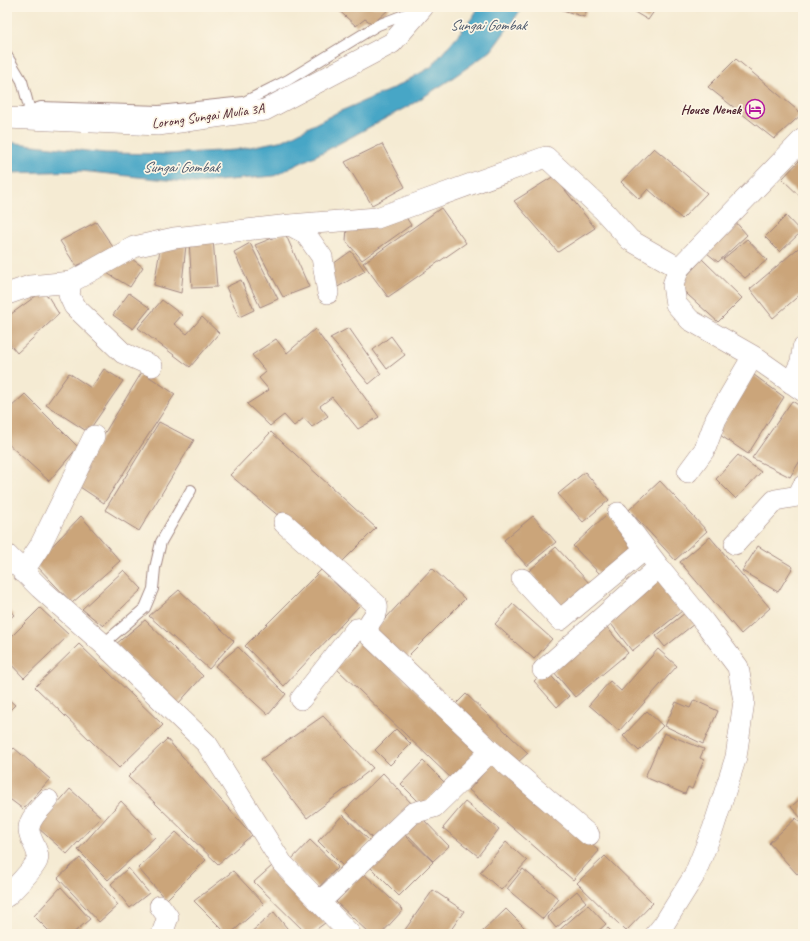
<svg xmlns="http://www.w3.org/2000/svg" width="810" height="941" font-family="Caveat,sans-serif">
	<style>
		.water { fill: #47a6c6; stroke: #486278 }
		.building { fill: #cba57a }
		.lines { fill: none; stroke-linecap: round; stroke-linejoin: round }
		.service-casing { stroke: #a0857f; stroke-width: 12 }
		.minor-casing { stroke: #a0857f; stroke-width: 22 }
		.service { stroke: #fff; stroke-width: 10 }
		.minor { stroke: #fff; stroke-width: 21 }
		.labels { text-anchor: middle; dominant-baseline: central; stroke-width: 3.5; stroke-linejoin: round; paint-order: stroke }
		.poi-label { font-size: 14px; font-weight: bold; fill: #4a1f2b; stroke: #fcf5e5; text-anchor: end }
		.street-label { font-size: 14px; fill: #4a1f2b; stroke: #fcf5e5 }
		.water-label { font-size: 15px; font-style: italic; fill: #495569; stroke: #fcf5e5 }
	</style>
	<rect width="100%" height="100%" fill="#fcf5e5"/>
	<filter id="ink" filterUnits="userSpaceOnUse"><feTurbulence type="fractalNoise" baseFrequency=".025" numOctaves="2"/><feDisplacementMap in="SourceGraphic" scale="8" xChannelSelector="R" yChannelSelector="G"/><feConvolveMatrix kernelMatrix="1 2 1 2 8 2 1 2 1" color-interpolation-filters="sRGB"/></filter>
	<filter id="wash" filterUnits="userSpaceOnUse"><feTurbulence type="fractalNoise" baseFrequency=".012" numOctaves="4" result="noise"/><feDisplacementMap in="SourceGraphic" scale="16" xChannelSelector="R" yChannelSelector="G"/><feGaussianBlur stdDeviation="0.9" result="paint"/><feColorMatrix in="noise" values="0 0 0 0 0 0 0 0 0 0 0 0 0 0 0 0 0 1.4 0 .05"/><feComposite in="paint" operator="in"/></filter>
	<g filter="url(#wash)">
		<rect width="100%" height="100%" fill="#f5ebd3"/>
		<!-- water -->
		<path class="water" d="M 479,7 L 523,7 L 491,51 L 445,83 L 414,103 L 327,150 L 274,176 L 195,183 L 81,171 L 7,173 L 7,142 L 105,153 L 166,154 L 236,150 L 284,140 L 336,113 L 392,89 L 431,67 L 472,18 Z"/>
		<g id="blocks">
			<!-- building -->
			<path class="building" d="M 335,7 L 391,7 L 373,24 L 365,19 L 356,26 Z
				M 561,7 L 588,7 L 584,17 L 560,9 Z
				M 626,7 L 657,7 L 648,20 Z
				M 736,59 L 802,114 L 774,139 L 708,87 Z
				M 382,144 L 405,187 L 372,205 L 345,162 Z
				M 654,148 L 707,193 L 682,219 L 648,189 L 639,199 L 621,182 Z
				M 801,159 L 803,161 L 803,199 L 782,179 Z
				M 554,176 L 595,228 L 558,252 L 514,201 Z
				M 441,208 L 466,243 L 388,297 L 363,263 Z
				M 403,213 L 411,225 L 362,260 L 346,241 L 347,228 Z
				M 786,216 L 801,232 L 780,252 L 765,237 Z
				M 733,219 L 747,235 L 718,262 L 702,249 Z
				M 96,222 L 115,250 L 76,266 L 60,241 Z
				M 285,233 L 309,287 L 283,297 L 255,245 Z
				M 213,239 L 217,287 L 192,288 L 189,240 Z
				M 747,239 L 767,260 L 745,278 L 723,259 Z
				M 250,243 L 278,299 L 260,307 L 234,252 Z
				M 161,244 L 186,245 L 181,293 L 154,285 Z
				M 803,244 L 803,292 L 773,318 L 750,289 Z
				M 351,251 L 365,271 L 336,288 L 326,269 Z
				M 125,254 L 143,267 L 130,287 L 100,269 Z
				M 702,259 L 742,298 L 718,322 L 678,286 Z
				M 241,280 L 254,310 L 239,317 L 226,287 Z
				M 44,290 L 59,314 L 17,353 L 7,341 L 7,317 Z
				M 129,293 L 150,308 L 133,329 L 113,315 Z
				M 162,300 L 182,315 L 174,324 L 187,334 L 202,317 L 219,333 L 190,367 L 138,328 Z
				M 349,328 L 381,374 L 369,384 L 330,338 Z
				M 315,329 L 379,417 L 358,429 L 332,397 L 320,406 L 328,416 L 312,427 L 304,418 L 294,426 L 284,415 L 270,426 L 247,404 L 269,390 L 259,378 L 266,372 L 252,355 L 276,339 L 287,353 Z
				M 391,336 L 405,355 L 387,369 L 373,350 Z
				M 104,369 L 123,381 L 88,432 L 46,405 L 69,373 L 91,388 Z
				M 142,372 L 175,394 L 104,503 L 74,483 Z
				M 754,375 L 784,397 L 748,454 L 717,433 Z
				M 25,394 L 78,447 L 49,481 L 7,443 L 7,411 Z
				M 792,401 L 803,408 L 803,456 L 790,477 L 752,458 Z
				M 159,422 L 194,440 L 139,531 L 105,510 Z
				M 271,432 L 376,528 L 338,566 L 230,475 Z
				M 738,455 L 761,472 L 736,499 L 716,479 Z
				M 585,472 L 609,500 L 583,522 L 558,494 Z
				M 660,481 L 707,531 L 675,560 L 629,510 Z
				M 607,514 L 625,534 L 638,542 L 601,575 L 573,546 Z
				M 81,516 L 120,561 L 72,603 L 35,564 Z
				M 533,516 L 556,542 L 527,566 L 504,540 Z
				M 710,537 L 770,608 L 741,634 L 680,562 Z
				M 758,546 L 793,567 L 778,592 L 742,571 Z
				M 556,547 L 590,584 L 563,608 L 529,571 Z
				M 432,568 L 465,599 L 406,658 L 374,631 Z
				M 124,570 L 142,589 L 103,626 L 82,609 Z
				M 321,570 L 359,606 L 284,686 L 245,646 Z
				M 662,576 L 687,607 L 632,651 L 608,620 Z
				M 179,590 L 234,641 L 209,669 L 149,616 Z
				M 513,604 L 552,639 L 534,659 L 495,624 Z
				M 7,607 L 14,615 L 7,621 Z
				M 40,608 L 69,635 L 24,678 L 7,660 L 7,641 Z
				M 690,609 L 699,620 L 665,647 L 656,636 Z
				M 145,620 L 203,676 L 177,705 L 116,644 Z
				M 606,626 L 628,653 L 575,697 L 553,671 Z
				M 363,640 L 481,753 L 454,781 L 336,668 Z
				M 79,644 L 163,725 L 119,768 L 35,687 Z
				M 238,647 L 286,694 L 268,715 L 215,666 Z
				M 658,649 L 677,666 L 619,731 L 589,705 L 610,681 L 621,691 Z
				M 546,670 L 569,696 L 557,707 L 534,681 Z
				M 466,694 L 528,753 L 516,764 L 454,706 Z
				M 7,698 L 15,705 L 7,713 Z
				M 694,700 L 718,711 L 703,744 L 665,726 L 676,702 L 690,708 Z
				M 647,711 L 663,726 L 639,751 L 623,736 Z
				M 323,716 L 373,768 L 307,818 L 261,759 Z
				M 396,729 L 411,744 L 390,765 L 375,750 Z
				M 664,733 L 704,749 L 700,758 L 704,760 L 692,789 L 688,787 L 685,794 L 645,777 Z
				M 167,739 L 252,835 L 218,864 L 128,777 Z
				M 14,748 L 50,779 L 23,809 L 7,797 L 7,755 Z
				M 423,761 L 445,783 L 423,806 L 401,784 Z
				M 494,761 L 599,851 L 573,880 L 469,790 Z
				M 383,773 L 412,804 L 374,840 L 345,810 Z
				M 70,789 L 101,817 L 67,854 L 37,827 Z
				M 803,796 L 803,820 L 791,807 Z
				M 121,801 L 155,837 L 108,880 L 78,850 Z
				M 465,802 L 499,829 L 478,856 L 443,828 Z
				M 343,815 L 370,841 L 344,867 L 318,841 Z
				M 421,817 L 449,846 L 433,861 L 405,832 Z
				M 796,818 L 803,826 L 803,869 L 797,874 L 769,843 Z
				M 176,832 L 206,860 L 166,900 L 138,868 Z
				M 402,832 L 433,862 L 399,896 L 368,865 Z
				M 310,840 L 338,867 L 318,888 L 290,861 Z
				M 506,842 L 527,861 L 501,890 L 480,872 Z
				M 605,856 L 653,903 L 626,931 L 577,883 Z
				M 80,858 L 118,905 L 99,922 L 58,878 Z
				M 272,866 L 325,923 L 310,934 L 307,934 L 254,882 Z
				M 128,868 L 149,893 L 130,908 L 111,884 Z
				M 523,869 L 559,899 L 543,919 L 507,889 Z
				M 233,871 L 264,904 L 230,934 L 227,934 L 194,901 Z
				M 363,873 L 403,910 L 381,934 L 370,934 L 336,902 Z
				M 61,887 L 90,919 L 72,934 L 52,934 L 34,916 Z
				M 433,890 L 464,911 L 448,934 L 442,934 L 437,930 L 434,934 L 402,934 Z
				M 577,891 L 586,902 L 556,928 L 547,917 Z
				M 588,905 L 606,924 L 595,934 L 557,934 L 556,933 Z
				M 506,909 L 531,934 L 480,934 Z
				M 274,912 L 291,933 L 290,934 L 249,934 Z
				M 608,928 L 614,934 L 601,934 Z"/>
		</g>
	</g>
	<g filter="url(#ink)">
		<use href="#blocks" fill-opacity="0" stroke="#a0857f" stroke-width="1"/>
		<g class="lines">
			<!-- service casing -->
			<g class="service-casing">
				<path id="service" d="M 7,56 L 22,81 L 30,111
					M 23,113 L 41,107 L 159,111 L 244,102 L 288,80 L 378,25 L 414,11
					M 103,644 L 145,608 L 153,589 L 155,568 L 161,542 L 191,490"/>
			</g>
			<!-- minor casing -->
			<g class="minor-casing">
				<path id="minor" d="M 7,118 L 158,125 L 265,110 L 392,43 L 423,7
					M 803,139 L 679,268 L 673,285 L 676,304 L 690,320 L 753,356 L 803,391
					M 290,225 L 305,233 L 322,257 L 328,293
					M 71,282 L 69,295 L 74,306 L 123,353 L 152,366
					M 7,294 L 30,286 L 71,282 L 134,247 L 174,238 L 290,225 L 377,218 L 546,157 L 603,210 L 630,240 L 679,268
					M 791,383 L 801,362 L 803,348
					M 688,472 L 705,449 L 716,419 L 753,356
					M 618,513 L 659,567 L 704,622 L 738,667 L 744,701 L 736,757 L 713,829 L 694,876 L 664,924 L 656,934
					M 284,523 L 377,605 C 379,615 370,618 368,627
					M 735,544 L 775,500 L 798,496 L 803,486
					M 7,555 L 40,588 L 103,644 L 207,744 L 282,863 L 350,934
					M 23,572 L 40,546 L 94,436
					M 522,579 L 560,620 L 645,549
					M 543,670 L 659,567
					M 301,699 L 356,629 L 368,627 L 369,635 L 491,751 L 589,835
					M 7,896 C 14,889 34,868 37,861 C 41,851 28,839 29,828 C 30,817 42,807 48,800
					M 320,902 L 413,813 L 434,807 L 491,751
					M 160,906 L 168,917 L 162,934"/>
			</g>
			<!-- service -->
			<use href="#service" class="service"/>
			<!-- minor -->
			<use href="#minor" class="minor"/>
		</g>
	</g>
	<!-- icons -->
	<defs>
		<g id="hotel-ring" transform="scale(1)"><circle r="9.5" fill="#fcf5e5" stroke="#b5179e" stroke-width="1.5"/><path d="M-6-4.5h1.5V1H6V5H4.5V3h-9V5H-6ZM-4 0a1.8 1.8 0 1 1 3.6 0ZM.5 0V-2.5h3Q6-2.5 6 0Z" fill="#b5179e"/></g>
	</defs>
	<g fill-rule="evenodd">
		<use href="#hotel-ring" x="755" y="109"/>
	</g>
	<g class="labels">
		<!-- poi labels -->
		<g class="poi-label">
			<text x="741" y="109">House Nenek</text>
		</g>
		<!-- street labels -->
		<g class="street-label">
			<text transform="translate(208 116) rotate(-8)">Lorong Sungai Mulia 3A</text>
		</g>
		<!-- water labels -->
		<g class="water-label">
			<text x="488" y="25">Sungai Gombak</text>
			<text x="181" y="167">Sungai Gombak</text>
		</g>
	</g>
	<!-- margin -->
	<rect width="810" height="941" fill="none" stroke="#fcf5e5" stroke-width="24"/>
</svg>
